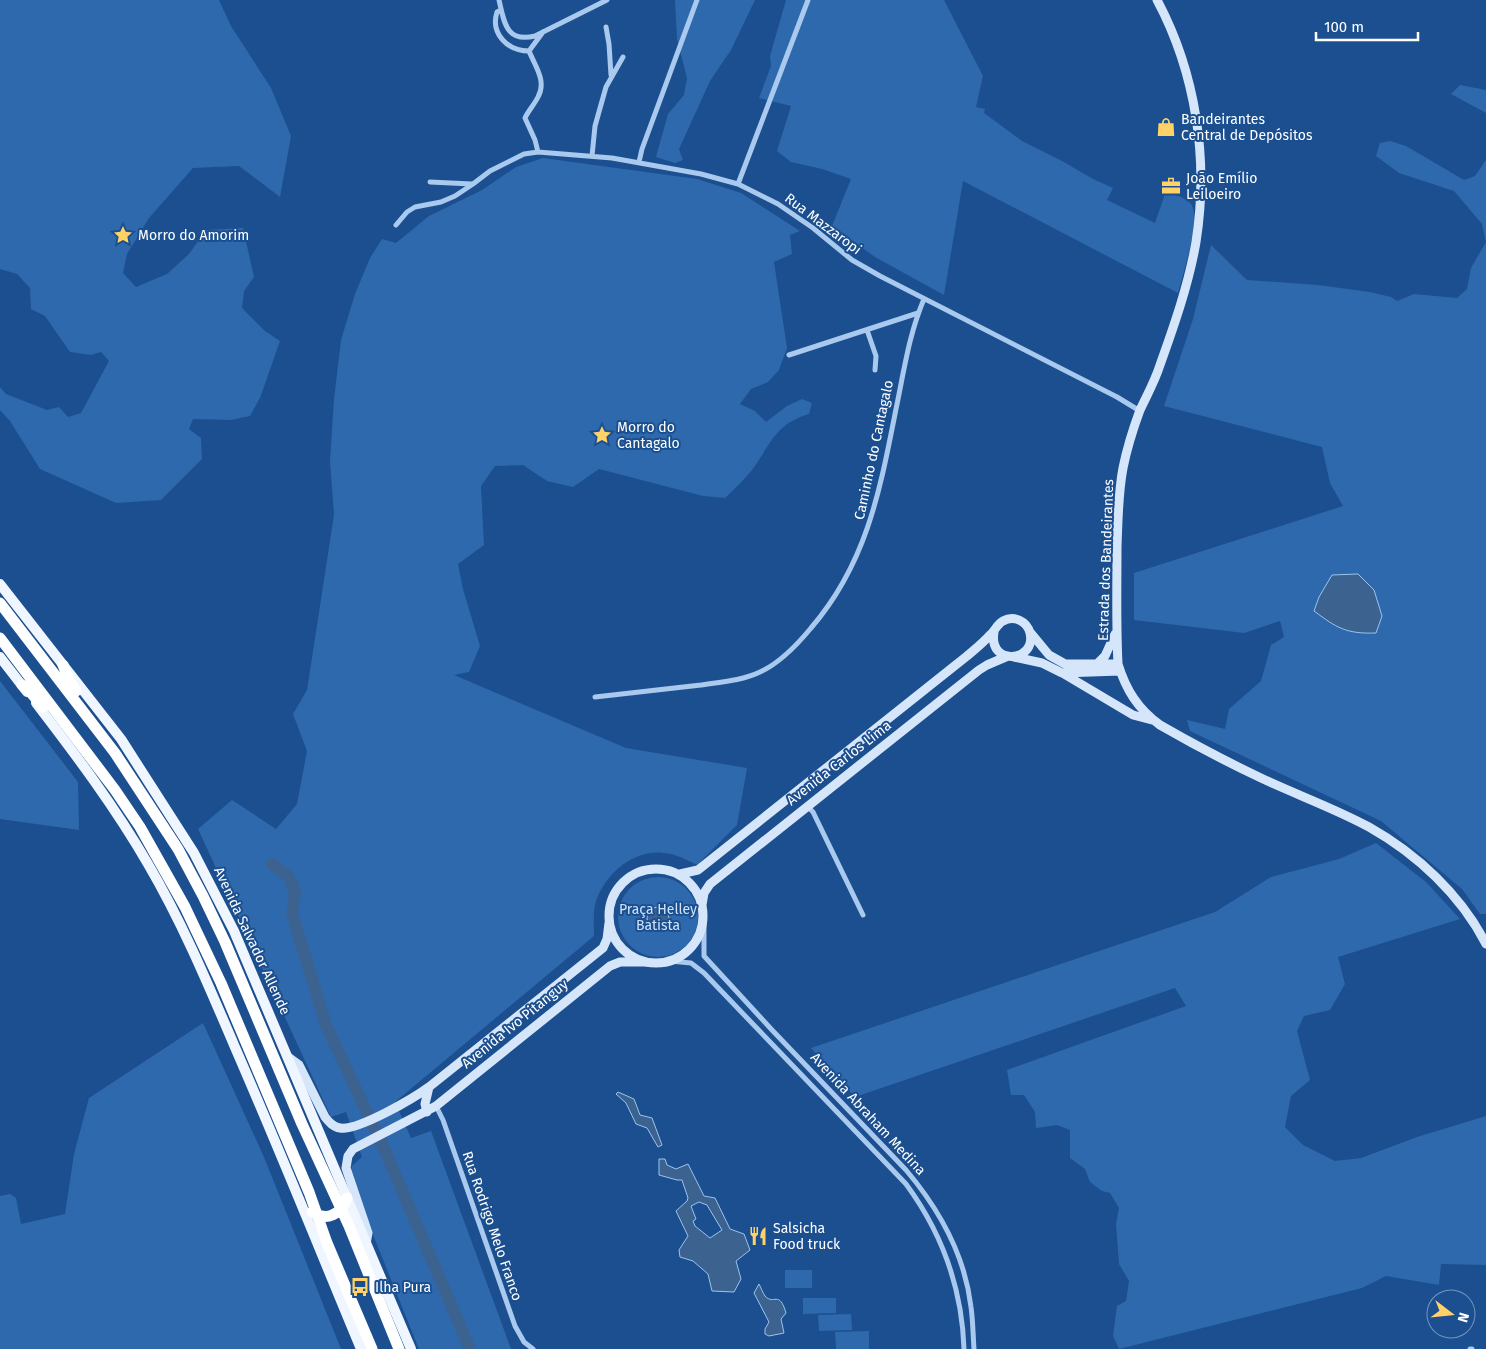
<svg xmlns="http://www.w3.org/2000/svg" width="1486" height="1349" font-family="'Fira Sans',sans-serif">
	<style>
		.green { fill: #2e69ad }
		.water { fill: #3c6290; stroke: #9cc4f0; fill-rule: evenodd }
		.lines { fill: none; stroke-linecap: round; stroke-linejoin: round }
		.river { stroke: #3c6290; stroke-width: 12 }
		.street { stroke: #a9c9ee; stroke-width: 5 }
		.secondary { stroke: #d6e6fa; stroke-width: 9 }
		.primary { stroke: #f0f6ff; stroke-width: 10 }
		.highway { stroke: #fff; stroke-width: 11 }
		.labels { text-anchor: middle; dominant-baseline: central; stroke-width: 4; stroke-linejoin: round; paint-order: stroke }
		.poi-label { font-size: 14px; fill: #fff; stroke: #1b4f8f; text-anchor: start }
		.street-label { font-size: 14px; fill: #fff; stroke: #1b4f8f }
		.park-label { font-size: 14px; fill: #cfe3fa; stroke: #1b4f8f }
	</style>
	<rect width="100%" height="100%" fill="#1b4f8f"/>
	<!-- green -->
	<path class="green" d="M 0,0 L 219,0 L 231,26 L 271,88 L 291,136 L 280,197 L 239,166 L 193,168 L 149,218 L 127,254 L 123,273 L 136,287 L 167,274 L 189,254 L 206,230 L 243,228 L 254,277 L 244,291 L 242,308 L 265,331 L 280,341 L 260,398 L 250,416 L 231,420 L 193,419 L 189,429 L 201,438 L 202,459 L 161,500 L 116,503 L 40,469 L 10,421 L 0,410 L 0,387 L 6,394 L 47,410 L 59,407 L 68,417 L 81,413 L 109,361 L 101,352 L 91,355 L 70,352 L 45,316 L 31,309 L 30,288 L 17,274 L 0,269 Z
		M 675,0 L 755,0 L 731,50 L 710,81 L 679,149 L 683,160 L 675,163 L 656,157 L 668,114 L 684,95 L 687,78 L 677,39 Z
		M 786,0 L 944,0 L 983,76 L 976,107 L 985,109 L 984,113 L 1022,141 L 1062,161 L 1093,179 L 1113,188 L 1107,200 L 1155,223 L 1166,191 C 1173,194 1184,197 1190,203 C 1203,214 1182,277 1178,293 L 963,181 L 944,295 L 875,257 L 832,226 L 851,179 L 822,169 L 791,162 L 777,151 L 791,106 L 759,98 L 771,66 L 770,56 Z
		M 1460,85 L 1486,90 L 1486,113 L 1451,94 Z
		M 1390,141 L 1406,146 L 1464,180 L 1475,176 L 1486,160 L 1486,914 L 1480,914 L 1462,889 L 1381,821 L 1190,731 L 1187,720 L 1225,729 L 1229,709 L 1261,681 L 1271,645 L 1284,637 L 1280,621 L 1244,633 L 1134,620 L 1134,573 L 1343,506 L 1330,483 L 1322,447 L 1164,406 L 1193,319 L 1211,245 L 1247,280 L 1318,285 L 1370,292 L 1391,297 L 1397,301 L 1414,294 L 1457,298 L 1467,289 L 1471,268 L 1486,242 L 1482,224 L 1454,191 L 1399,173 L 1376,156 L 1380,143 Z
		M 543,158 L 697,179 L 741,193 L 800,231 L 790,235 L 792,254 L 774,262 L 787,348 L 779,370 L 768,382 L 751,389 L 740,404 L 755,411 L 766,422 L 787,406 L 802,399 L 812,403 L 809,414 C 775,424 771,444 752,470 C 744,480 734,489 725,498 L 703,496 L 599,469 L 573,487 L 547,481 L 523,465 L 495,466 L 481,486 L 484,545 L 458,564 L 463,589 L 480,646 L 469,672 L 454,675 L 626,748 L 747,768 L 737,825 L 697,865 C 687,860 676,854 664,853 C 632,849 603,876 595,905 C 593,916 594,926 594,936 L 395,1102 L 411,1138 L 431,1131 L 511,1349 L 419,1349 L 349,1175 L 352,1166 L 362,1157 L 346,1112 L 331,1117 L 198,829 L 232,800 L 276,829 L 297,804 L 307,751 L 293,714 L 307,690 L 334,515 L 330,461 L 334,399 L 341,340 L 355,294 L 370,258 L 382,239 L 396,243 L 429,216 L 482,190 L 516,167 Z
		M 0,681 L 78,782 L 79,830 L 0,819 Z
		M 1376,843 L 1426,882 L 1460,919 L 1338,957 L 1345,984 L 1330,1010 L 1304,1016 L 1297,1031 L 1310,1080 L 1291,1096 L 1285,1127 L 1303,1145 L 1335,1161 L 1361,1158 L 1417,1137 L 1486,1116 L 1486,1265 L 1441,1264 L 1439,1285 L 1386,1276 L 1362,1288 L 1119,1349 L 1113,1336 L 1117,1306 L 1126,1301 L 1129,1281 L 1119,1264 L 1116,1224 L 1119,1208 L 1110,1193 L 1102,1191 L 1090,1182 L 1085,1169 L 1070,1158 L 1070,1130 L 1057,1125 L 1036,1128 L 1035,1112 L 1024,1095 L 1011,1095 L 1007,1070 L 1186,1006 L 1175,988 L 855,1097 L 811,1048 L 1215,912 L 1271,877 L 1339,859 Z
		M618 917a40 40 0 1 1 80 0a40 40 0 1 1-80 0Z
		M 203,1023 L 264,1157 L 341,1349 L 0,1349 L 0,1196 L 10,1194 L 16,1198 L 21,1224 L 65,1214 L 74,1154 L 89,1098 Z
		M 785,1270 L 812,1270 L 812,1288 L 785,1288 Z
		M 803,1298 L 836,1298 L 836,1313 L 803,1314 Z
		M 851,1314 L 852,1330 L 819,1331 L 818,1315 Z
		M 869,1331 L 869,1349 L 836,1349 L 835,1332 Z"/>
	<!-- water -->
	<path class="water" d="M 1358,574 L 1374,590 L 1382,616 L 1376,633 C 1346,634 1337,628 1314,611 L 1319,597 L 1332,575 Z
		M647 918a11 11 0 1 1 22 0a11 11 0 1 1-22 0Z
		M 618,1092 L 634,1099 L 640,1115 L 652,1118 L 662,1145 L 658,1147 L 647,1128 L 636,1124 L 626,1103 L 616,1094 Z
		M 659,1159 L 665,1159 L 667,1165 L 676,1169 L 688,1164 L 704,1196 L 715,1198 L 730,1229 L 744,1234 L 750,1250 L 736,1261 L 741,1279 L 734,1292 L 712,1291 L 708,1274 L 693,1261 L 680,1257 L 679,1250 L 688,1236 L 676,1211 L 687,1201 L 688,1198 L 682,1180 L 677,1180 L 659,1175 ZM 699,1202 L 707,1205 L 722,1230 L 710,1238 L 695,1226 L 693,1221 L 696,1219 L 691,1206 Z
		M 759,1284 C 761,1288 763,1293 765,1296 C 774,1306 779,1289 786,1313 L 781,1319 L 784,1333 L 769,1336 L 765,1334 L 765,1329 L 769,1322 L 754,1293 Z"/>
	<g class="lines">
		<!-- river -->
		<path class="river" d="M 272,864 L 289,877 L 295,893 L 292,913 L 326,1025 L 386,1153 L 470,1349"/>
		<!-- street -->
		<path class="street" d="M 499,0 C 504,22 506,43 535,36 L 607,0
			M 501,10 L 497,12 C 490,34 508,51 529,51
			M 606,27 L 609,44 L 611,75
			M 538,152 L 535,140 L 525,118 C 528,111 534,105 538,97 C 547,81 535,66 529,51 L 543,32
			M 592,156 L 595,126 L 606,87 L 623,57
			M 639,162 L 642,149 L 697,0
			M 430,182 L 472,184
			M 738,184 L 808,0
			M 396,225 L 407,212 L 415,207 L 441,202 L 455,196 L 473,184 L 490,171 L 524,154 L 538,152 L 612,158 L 701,174 L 738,184 L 778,204 L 813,228 L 852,260 L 880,276 L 1117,397 L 1140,411
			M 867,330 L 876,356 L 875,370
			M 789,355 L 918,313
			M 595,697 C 630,693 666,689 701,685 C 720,682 741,681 760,672 C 780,663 797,645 811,628 C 867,563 880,490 896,409 C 904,371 909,334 924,299
			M 807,806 L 813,812 L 863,915
			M 704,921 L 704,956 L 772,1030 L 906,1170 C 939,1209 965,1256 971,1307 C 973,1321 973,1335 974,1349
			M 670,961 L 691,963 L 704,973 L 906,1184 C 942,1233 962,1288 964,1349
			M 436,1106 L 443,1120 L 515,1326 L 524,1342 L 533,1349
			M 1470,1349 L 1472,1349"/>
		<!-- secondary -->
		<path class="secondary" d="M 1157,0 C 1196,73 1209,160 1196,242 C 1189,283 1174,326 1160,365 C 1155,381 1147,395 1140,410 C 1133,429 1127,448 1123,468 C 1118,494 1118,521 1117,547 C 1117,586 1116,625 1118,664 C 1126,690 1138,709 1160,725 C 1193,744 1227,762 1261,778 C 1297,795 1334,808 1369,827 C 1417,854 1461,895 1486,944
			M 1030,632 L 1049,655 L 1065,664 L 1118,664
			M 1014,657 L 1042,663 L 1062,673 L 1120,671
			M 1096,665 L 1105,656 L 1115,634
			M 1064,674 L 1133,715 L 1152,720
			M609 916a47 47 0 1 1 94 0a47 47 0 1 1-94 0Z
			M 680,874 L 698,870 L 967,656 C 975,649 983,643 990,635 C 995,631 997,624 1003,621 C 1014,615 1027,621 1030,633 C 1037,662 988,667 994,632
			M 702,905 L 704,893 L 710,884 L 979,670 L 987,665 L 1008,656
			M 288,1057 L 299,1065 L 325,1117 C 329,1122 333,1127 340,1128 C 358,1131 414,1098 429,1087 L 603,948 L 607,939 L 609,923
			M 427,1112 L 425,1104 L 429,1087
			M 366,1244 L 368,1233 L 346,1168 L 348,1156 L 353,1149 L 436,1106 L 610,966 L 620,962 L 645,962"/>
		<!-- primary -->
		<path class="primary" d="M 0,584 L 121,739 L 194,853 L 234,931 L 411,1349
			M 0,657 L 27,692
			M 36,703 C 76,755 115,807 148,864 C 182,922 208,984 234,1045 C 278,1146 319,1248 361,1349"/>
		<!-- highway -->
		<path class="highway" d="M 0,603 L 115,753 L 178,849 L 203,896 L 225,942 L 302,1124 L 349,1226 L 399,1349
			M 0,638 L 115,790 L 140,827 L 185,907 L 221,983 L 309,1192 L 327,1243 L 372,1349
			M 63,665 L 69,680 L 76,691
			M 22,685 L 32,694 L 43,707
			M 312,1212 C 327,1222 341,1214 347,1198"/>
	</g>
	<!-- icons -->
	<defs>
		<g id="shop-bare" transform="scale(1.5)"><path d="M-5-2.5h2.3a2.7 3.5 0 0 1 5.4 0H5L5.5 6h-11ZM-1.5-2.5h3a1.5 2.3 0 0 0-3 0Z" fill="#ffd166" stroke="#1b4f8f" stroke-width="2.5" paint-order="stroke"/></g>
		<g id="office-bare" transform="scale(1.5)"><path d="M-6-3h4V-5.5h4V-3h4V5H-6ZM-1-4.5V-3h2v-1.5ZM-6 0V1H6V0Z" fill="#ffd166" stroke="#1b4f8f" stroke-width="2.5" paint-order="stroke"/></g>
		<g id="sight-bare" transform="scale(1.5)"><path d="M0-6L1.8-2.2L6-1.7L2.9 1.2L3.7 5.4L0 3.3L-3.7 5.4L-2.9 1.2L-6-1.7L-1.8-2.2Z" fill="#ffd166" stroke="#1b4f8f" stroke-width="2.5" paint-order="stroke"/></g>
		<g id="restaurant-bare" transform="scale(1.5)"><path d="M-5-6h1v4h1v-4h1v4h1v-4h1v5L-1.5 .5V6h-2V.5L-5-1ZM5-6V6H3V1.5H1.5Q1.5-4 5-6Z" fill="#ffd166" stroke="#1b4f8f" stroke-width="2.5" paint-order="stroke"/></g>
		<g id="bus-bare" transform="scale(1.5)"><path d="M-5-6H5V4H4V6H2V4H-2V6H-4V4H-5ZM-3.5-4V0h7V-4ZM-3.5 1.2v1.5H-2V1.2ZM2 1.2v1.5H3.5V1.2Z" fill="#ffd166" stroke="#1b4f8f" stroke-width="2.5" paint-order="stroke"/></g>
	</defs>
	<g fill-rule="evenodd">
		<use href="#shop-bare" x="1166" y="127"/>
		<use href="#office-bare" x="1171" y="186"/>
		<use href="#sight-bare" x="123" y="235"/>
		<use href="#sight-bare" x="602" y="435"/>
		<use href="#restaurant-bare" x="758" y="1236"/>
		<use href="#bus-bare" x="360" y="1287"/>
	</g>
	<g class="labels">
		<!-- poi labels -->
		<g class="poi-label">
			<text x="1181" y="119">Bandeirantes<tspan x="1181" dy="16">Central de Depósitos</tspan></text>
			<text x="1186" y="178">João Emílio<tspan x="1186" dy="16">Leiloeiro</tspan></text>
			<text x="138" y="235">Morro do Amorim</text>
			<text x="617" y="427">Morro do<tspan x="617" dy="16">Cantagalo</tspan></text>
			<text x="773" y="1228">Salsicha<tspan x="773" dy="16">Food truck</tspan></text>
			<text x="375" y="1287">Ilha Pura</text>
		</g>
		<!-- street labels -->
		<g class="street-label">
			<text transform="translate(823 224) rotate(37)">Rua Mazzaropi</text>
			<text transform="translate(874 450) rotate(-78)">Caminho do Cantagalo</text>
			<text transform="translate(1106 560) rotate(-88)">Estrada dos Bandeirantes</text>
			<text transform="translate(839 763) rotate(-38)">Avenida Carlos Lima</text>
			<text transform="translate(252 941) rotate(65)">Avenida Salvador Allende</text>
			<text transform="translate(515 1024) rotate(-39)">Avenida Ivo Pitanguy</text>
			<text transform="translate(868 1114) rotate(47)">Avenida Abraham Medina</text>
			<text transform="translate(492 1226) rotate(71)">Rua Rodrigo Melo Franco</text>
		</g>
		<!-- park labels -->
		<g class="park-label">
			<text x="658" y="909">Praça Helley<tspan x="658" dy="16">Batista</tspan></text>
		</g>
	</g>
	<!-- north arrow -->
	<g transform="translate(1451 1314) rotate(106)"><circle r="24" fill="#1b4f8f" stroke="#7695bc"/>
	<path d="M0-4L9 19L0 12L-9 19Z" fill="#ffd166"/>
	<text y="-8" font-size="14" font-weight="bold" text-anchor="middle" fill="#ffffff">N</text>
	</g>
	<!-- scale -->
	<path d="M1316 32v8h102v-8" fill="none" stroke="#ffffff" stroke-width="2.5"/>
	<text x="1324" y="32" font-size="15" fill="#ffffff" stroke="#1b4f8f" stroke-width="4" paint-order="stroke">100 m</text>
</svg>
